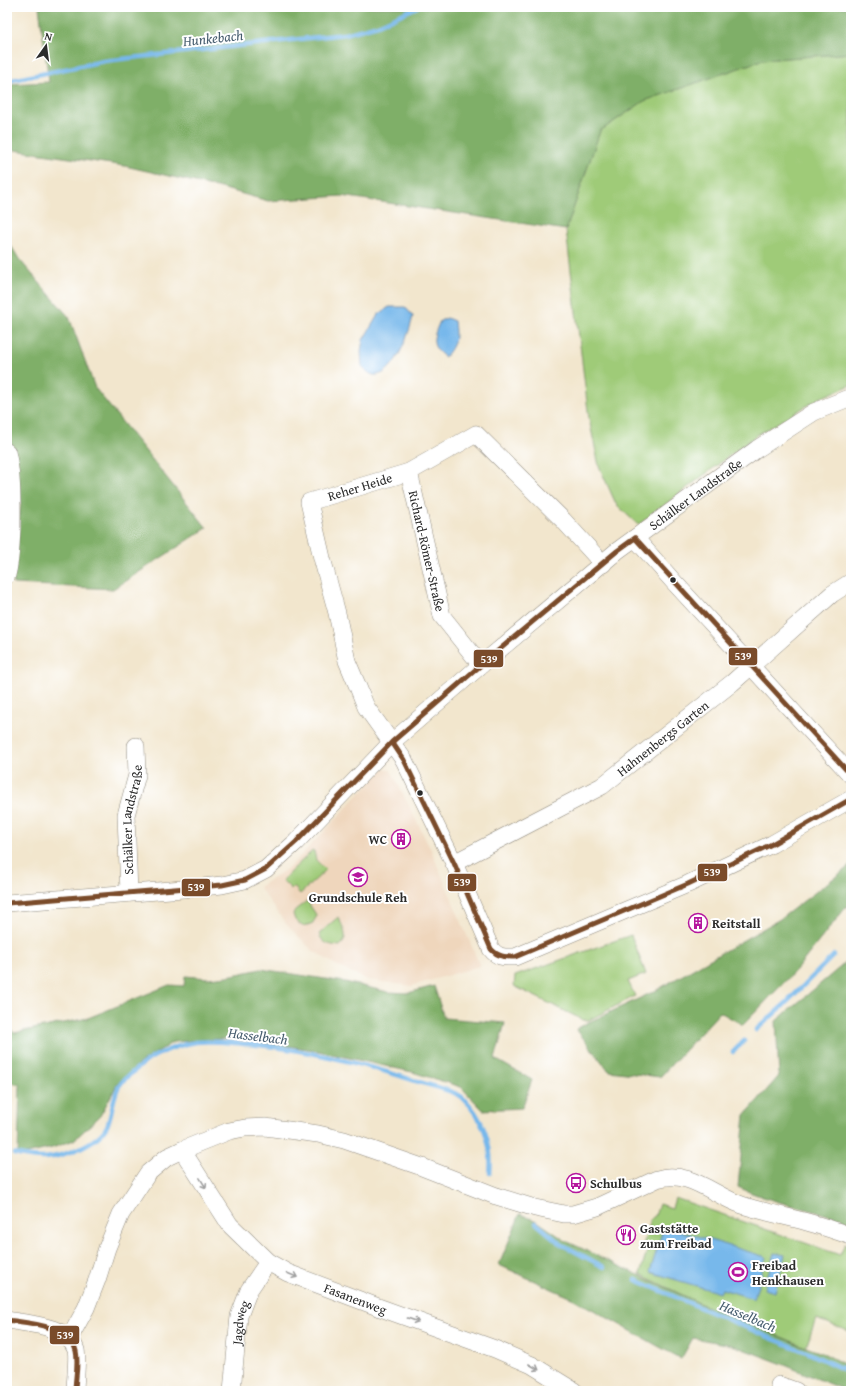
<svg xmlns="http://www.w3.org/2000/svg" width="858" height="1398" font-family="'Gentium Book Plus',serif">
	<style>
		.built { fill: #efd6bc }
		.green { fill: #9fcb78; stroke: #657b52 }
		.forest { fill: #7faf68; stroke: #556d4a }
		.water { fill: #77b8eb; stroke: #51728b }
		.lines { fill: none; stroke-linecap: round; stroke-linejoin: round }
		.stream { stroke: #77b8eb; stroke-width: 4.5 }
		.street-casing { stroke: #8e887c; stroke-width: 18 }
		.street { stroke: #fff; stroke-width: 17 }
		.bus-1-casing { stroke: #fff; stroke-width: 8 }
		.bus-1 { stroke: #7a4b2a; stroke-width: 5 }
		.oneway { stroke: #a0a0a0 }
		.bus-dot { fill: #2b2b2b; stroke: #fff; stroke-width: 1.5 }
		.labels { text-anchor: middle; dominant-baseline: central; stroke-width: 4; stroke-linejoin: round; paint-order: stroke }
		.street-label { font-size: 13px; fill: #2b2b2b; stroke: #fff }
		.poi-label { font-size: 13px; font-weight: bold; fill: #2b2b2b; stroke: #fff; text-anchor: start }
		.water-label { font-size: 14px; font-style: italic; fill: #465c6e; stroke: #fff }
		.line-badge { stroke: #fff; stroke-width: 1.5 }
		.badge-label { font-size: 11px; text-anchor: middle; font-weight: bold; fill: #fff }
	</style>
	<rect width="100%" height="100%" fill="#fff"/>
	<filter id="ink" filterUnits="userSpaceOnUse"><feTurbulence type="fractalNoise" baseFrequency=".025" numOctaves="2"/><feDisplacementMap in="SourceGraphic" scale="8" xChannelSelector="R" yChannelSelector="G"/><feConvolveMatrix kernelMatrix="1 2 1 2 8 2 1 2 1" color-interpolation-filters="sRGB"/></filter>
	<filter id="wash" filterUnits="userSpaceOnUse"><feTurbulence type="fractalNoise" baseFrequency=".012" numOctaves="4" result="noise"/><feDisplacementMap in="SourceGraphic" scale="16" xChannelSelector="R" yChannelSelector="G"/><feGaussianBlur stdDeviation="0.9" result="paint"/><feColorMatrix in="noise" values="0 0 0 0 0 0 0 0 0 0 0 0 0 0 0 0 0 1.4 0 .05"/><feComposite in="paint" operator="in"/></filter>
	<g filter="url(#wash)">
		<rect width="100%" height="100%" fill="#f2e6cd"/>
		<!-- built -->
		<path class="built" d="M 383,769 L 391,770 L 431,850 L 480,966 L 411,986 L 368,980 L 339,967 L 312,950 L 287,925 L 259,887 L 290,867 Z"/>
		<!-- green -->
		<path class="green" d="M 851,53 L 851,385 L 820,398 L 757,435 L 638,525 L 616,504 L 599,466 L 589,419 L 566,230 L 600,131 L 644,101 L 762,60 Z
			M 312,851 L 314,851 L 316,860 L 326,870 L 300,894 L 294,887 L 291,889 L 282,880 Z
			M 307,901 L 317,916 L 312,924 L 302,926 L 295,920 L 293,914 L 295,910 Z
			M 338,917 C 343,927 350,938 340,946 C 329,945 323,944 319,934 Z
			M 631,935 L 646,974 L 628,981 L 635,996 L 589,1020 L 583,1020 L 514,986 L 515,976 Z
			M 675,1198 L 840,1255 L 845,1244 L 851,1246 L 851,1332 L 816,1319 L 806,1347 L 703,1305 L 640,1274 L 648,1248 L 643,1246 L 650,1219 L 655,1216 L 659,1204 L 672,1208 Z"/>
		<!-- forest -->
		<path class="forest" d="M 39,7 L 851,7 L 851,53 L 762,60 L 644,101 L 600,131 L 566,230 L 342,196 L 268,201 L 221,188 L 125,166 L 7,149 L 7,84 L 49,82 Z
			M 7,239 L 19,259 L 69,317 L 95,388 L 207,528 L 113,589 L 13,584 L 21,500 L 7,420 Z
			M 851,865 L 851,904 L 847,906 L 796,970 L 743,1025 L 720,1012 L 660,1077 L 609,1071 L 576,1029 L 589,1022 L 655,991 L 780,919 Z
			M 851,958 L 851,1222 C 814,1209 773,1204 738,1187 L 745,1115 L 779,1076 L 776,1021 Z
			M 261,969 L 345,982 L 388,992 L 408,993 L 434,986 L 444,1018 L 505,1023 L 495,1059 L 532,1080 L 522,1108 L 483,1110 L 461,1087 L 412,1072 L 314,1050 L 236,1038 L 173,1042 L 140,1063 L 118,1083 L 100,1116 L 74,1140 L 52,1148 L 18,1156 L 20,1085 L 7,1082 L 7,1025 L 14,1033 L 88,1018 L 169,985 L 184,986 L 185,976 L 208,978 L 228,976 Z
			M 520,1214 L 537,1221 L 566,1241 L 703,1305 L 795,1343 L 825,1354 L 851,1368 L 851,1391 L 846,1391 L 780,1363 L 732,1345 L 693,1338 L 681,1359 L 572,1298 L 499,1265 Z"/>
		<!-- water -->
		<path class="water" d="M 389,307 L 405,307 L 413,316 C 410,331 396,373 377,375 C 371,376 366,371 362,366 L 361,351 L 363,340 L 378,315 Z
			M 447,318 L 454,321 C 456,339 456,344 445,357 C 429,346 433,337 440,321 Z
			M 664,1226 L 766,1257 L 754,1299 L 722,1289 L 720,1293 L 650,1272 Z
			M 774,1253 L 785,1255 L 775,1292 L 764,1289 Z"/>
		<g class="lines">
			<!-- stream -->
			<path class="stream" d="M 7,81 L 104,61 L 345,34 L 378,25 L 417,7
				M 756,1030 L 784,1005 L 834,955
				M 733,1052 L 744,1041
				M 14,1154 C 23,1156 34,1158 44,1158 C 62,1157 98,1144 107,1126 C 112,1115 113,1096 119,1086 C 125,1077 149,1058 159,1054 C 171,1048 184,1044 196,1042 C 212,1040 232,1043 248,1044 C 306,1049 364,1064 419,1082 C 429,1085 455,1091 462,1097 C 483,1116 493,1146 490,1173
				M 536,1223 L 561,1244 L 604,1267
				M 636,1280 L 773,1339 L 809,1353 L 851,1373"/>
		</g>
	</g>
	<g filter="url(#ink)">
		<g class="lines">
			<!-- street casing -->
			<g class="street-casing">
				<g id="street">
					<path d="M 7,452 C 13,478 12,503 12,529 C 11,545 11,560 7,575"/>
					<path id="s1" d="M 409,472 L 442,616 L 481,665"/>
					<path d="M 635,538 L 673,581 L 851,775"/>
					<path d="M 603,564 L 563,520 L 476,434 L 409,472 L 309,502 L 322,558 L 337,613 L 347,661 L 358,687 L 366,707 L 404,760 L 454,863 L 491,949 C 498,958 504,957 515,957 L 688,884 L 772,844 L 851,799"/>
					<path id="s2" d="M 454,863 L 602,786 L 732,683 L 832,594 L 851,582"/>
					<path id="s3" d="M 129,893 L 126,815 L 137,775 L 136,746"/>
					<path id="s4" d="M 7,903 L 183,889 L 222,885 L 245,880 L 266,869 L 296,842 L 392,742 L 481,665 L 617,551 L 757,449 L 814,412 L 851,397"/>
					<path id="s5" d="M 182,1150 L 230,1225 L 268,1262 L 288,1273 L 378,1307 L 495,1349 L 532,1365 L 574,1391"/>
					<path d="M 7,1320 C 29,1324 68,1325 76,1350 C 78,1357 75,1382 75,1391"/>
					<path d="M 69,1339 L 86,1308 L 97,1280 L 107,1248 L 121,1214 L 148,1173 L 167,1157 L 182,1150 L 229,1131 L 245,1128 L 265,1127 L 318,1134 L 344,1140 L 422,1167 L 496,1196 L 535,1208 L 564,1214 L 573,1214 L 597,1207 L 657,1179 C 689,1169 714,1196 742,1205 C 763,1212 786,1216 807,1222 C 822,1226 837,1231 851,1236"/>
					<path d="M 779,1385 L 796,1391"/>
					<path id="s6" d="M 232,1391 L 239,1316 L 249,1290 L 268,1262"/>
				</g>
			</g>
			<!-- street -->
			<use href="#street" class="street"/>
			<!-- bus-1 casing -->
			<g class="bus-1-casing">
				<path id="bus-1" d="M 635,538 L 851,775
					M 392,742 L 404,760 L 454,863 L 491,949 C 498,957 505,957 515,957 L 688,884 L 772,844 L 851,799
					M 7,903 L 222,885 L 245,880 L 266,869 L 296,842 L 392,742 L 481,665 L 617,551 L 635,538
					M 7,1320 C 28,1323 70,1325 76,1351 C 79,1363 75,1379 75,1391"/>
			</g>
			<!-- bus-1 -->
			<use href="#bus-1" class="bus-1"/>
		</g>
		<!-- one-way arrows -->
		<defs><path id="oneway-shaft" d="M-6 0H5M1.5-3L5.5 0L1.5 3" fill="none" stroke-width="1.6" stroke-linecap="round" stroke-linejoin="round"/></defs>
		<g class="oneway">
			<use href="#oneway-shaft" transform="translate(203 1183) rotate(58)"/>
			<use href="#oneway-shaft" transform="translate(292 1275) rotate(23)"/>
			<use href="#oneway-shaft" transform="translate(413 1320) rotate(19)"/>
			<use href="#oneway-shaft" transform="translate(534 1367) rotate(30)"/>
		</g>
	</g>
	<!-- icons -->
	<defs>
		<g id="building-ring" transform="scale(1)"><circle r="9.5" fill="#fff" stroke="#b5179e" stroke-width="1.5"/><path d="M-4-6H4V6H1V3H-1V6H-4ZM-2.5-4.3h1.7v1.8h-1.7ZM.8-4.3h1.7v1.8H.8ZM-2.5-1h1.7V.8h-1.7ZM.8-1h1.7V.8H.8Z" fill="#b5179e"/></g>
		<g id="school-ring" transform="scale(1)"><circle r="9.5" fill="#fff" stroke="#b5179e" stroke-width="1.5"/><path d="M0-5L7-2L0 1L-7-2ZM-4 1L0 2.5L4 1V4Q0 6-4 4Z" fill="#b5179e"/></g>
		<g id="bus-ring" transform="scale(1)"><circle r="9.5" fill="#fff" stroke="#b5179e" stroke-width="1.5"/><path d="M-5-6H5V4H4V6H2V4H-2V6H-4V4H-5ZM-3.5-4V0h7V-4ZM-3.5 1.2v1.5H-2V1.2ZM2 1.2v1.5H3.5V1.2Z" fill="#b5179e"/></g>
		<g id="restaurant-ring" transform="scale(1)"><circle r="9.5" fill="#fff" stroke="#b5179e" stroke-width="1.5"/><path d="M-5-6h1v4h1v-4h1v4h1v-4h1v5L-1.5 .5V6h-2V.5L-5-1ZM5-6V6H3V1.5H1.5Q1.5-4 5-6Z" fill="#b5179e"/></g>
		<g id="stadium-ring" transform="scale(1)"><circle r="9.5" fill="#fff" stroke="#b5179e" stroke-width="1.5"/><path d="M0-5a6.5 5 0 1 0 0 10a6.5 5 0 1 0 0-10ZM-3.5-1.8h7v3.6h-7Z" fill="#b5179e"/></g>
	</defs>
	<g fill-rule="evenodd">
		<use href="#building-ring" x="401" y="839"/>
		<use href="#school-ring" x="358" y="877"/>
		<use href="#building-ring" x="698" y="923"/>
		<use href="#bus-ring" x="576" y="1183"/>
		<use href="#restaurant-ring" x="626" y="1235"/>
		<use href="#stadium-ring" x="738" y="1272"/>
	</g>
	<!-- markers -->
	<g class="bus-dot">
		<circle cx="673" cy="580" r="3.5"/>
		<circle cx="420" cy="793" r="3.5"/>
	</g>
	<g class="labels">
		<!-- street labels -->
		<g class="street-label">
			<text transform="translate(360 487) rotate(-17)">Reher Heide</text>
			<text stroke="none"><textPath href="#s4" startOffset="834">Schälker Landstraße</textPath></text>
			<text stroke="none"><textPath href="#s1" startOffset="81">Richard-Römer-Straße</textPath></text>
			<text stroke="none"><textPath href="#s2" startOffset="244">Hahnenbergs Garten</textPath></text>
			<text stroke="none"><textPath href="#s3" startOffset="74">Schälker Landstraße</textPath></text>
			<text stroke="none"><textPath href="#s5" startOffset="237">Fasanenweg</textPath></text>
			<text stroke="none"><textPath href="#s6" startOffset="69">Jagdweg</textPath></text>
		</g>
		<!-- poi labels -->
		<g class="poi-label">
			<text x="387" y="839" text-anchor="end">WC</text>
			<text x="358" y="897" text-anchor="middle">Grundschule Reh</text>
			<text x="712" y="923">Reitstall</text>
			<text x="590" y="1183">Schulbus</text>
			<text x="640" y="1228">Gaststätte<tspan x="640" dy="15">zum Freibad</tspan></text>
			<text x="752" y="1265">Freibad<tspan x="752" dy="15">Henkhausen</tspan></text>
		</g>
		<!-- water labels -->
		<g class="water-label">
			<text transform="translate(213 38) rotate(-6)">Hunkebach</text>
			<text transform="translate(258 1036) rotate(7)">Hasselbach</text>
			<text transform="translate(748 1316) rotate(23)">Hasselbach</text>
		</g>
	</g>
	<g class="line-badge">
		<rect x="728" y="647" width="30" height="19" rx="4" fill="#7a4b2a"/>
		<rect x="473" y="649" width="31" height="19" rx="4" fill="#7a4b2a"/>
		<rect x="697" y="863" width="31" height="19" rx="4" fill="#7a4b2a"/>
		<rect x="447" y="873" width="30" height="19" rx="4" fill="#7a4b2a"/>
		<rect x="181" y="878" width="30" height="19" rx="4" fill="#7a4b2a"/>
		<rect x="49" y="1325" width="31" height="20" rx="4" fill="#7a4b2a"/>
	</g>
	<g class="badge-label">
		<text x="743" y="660">539</text>
		<text x="489" y="663">539</text>
		<text x="712" y="876">539</text>
		<text x="462" y="886">539</text>
		<text x="196" y="891">539</text>
		<text x="65" y="1339">539</text>
	</g>
	<!-- margin -->
	<rect width="858" height="1398" fill="none" stroke="#fff" stroke-width="24"/>
	<!-- north arrow -->
	<g transform="translate(46 46) rotate(14)" stroke="#ffffff" stroke-width="3" paint-order="stroke">
	<path d="M0-3L7 15L0 10L-7 15Z" fill="#2b2b2b"/>
	<text y="-6" font-size="11" font-weight="bold" text-anchor="middle" fill="#2b2b2b">N</text>
	</g>
</svg>
